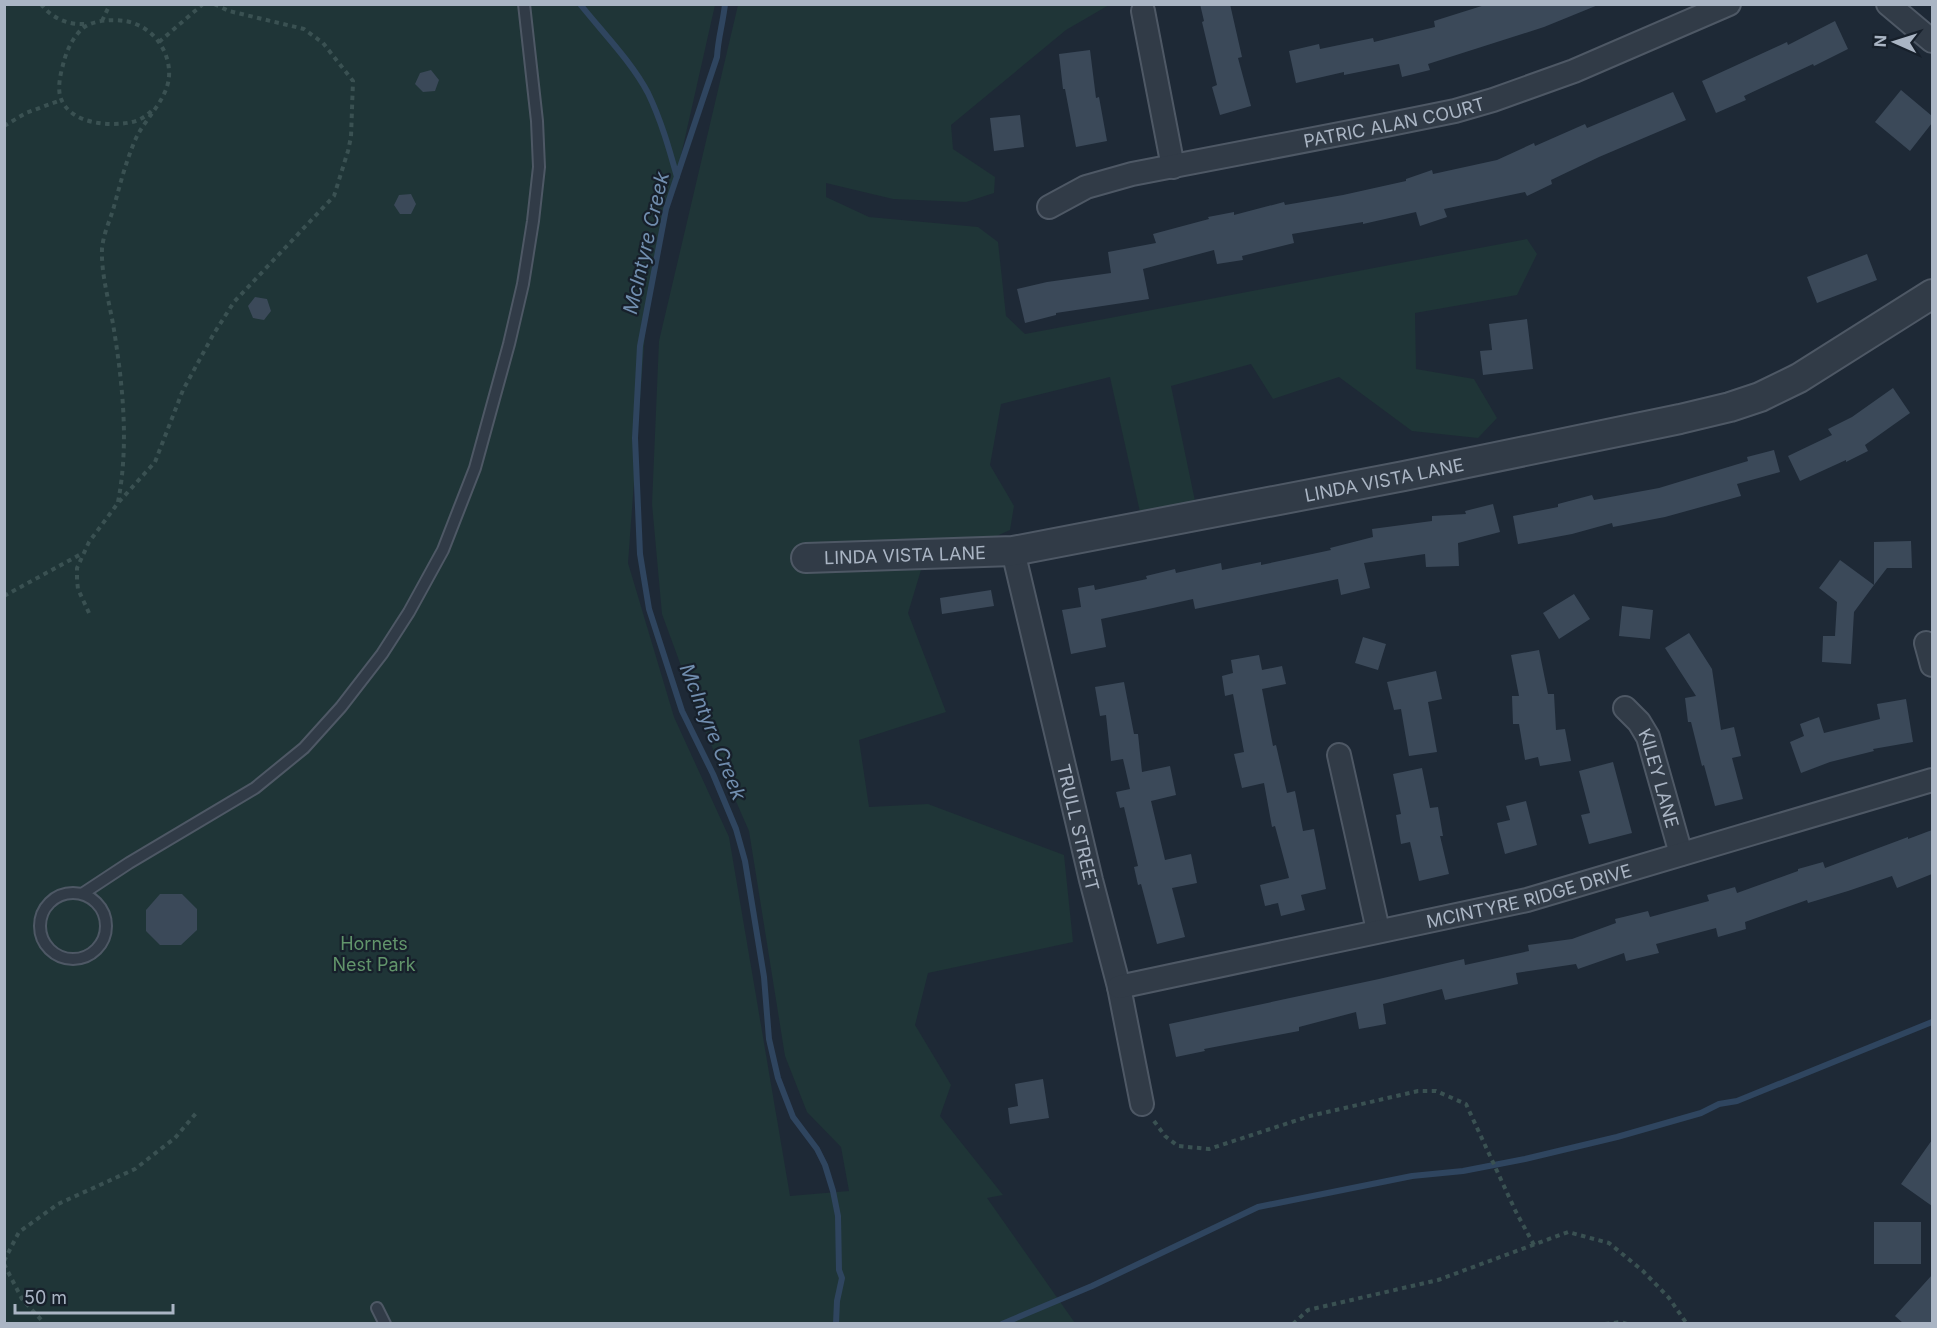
<svg xmlns="http://www.w3.org/2000/svg" width="1937" height="1328" font-family="Inter,sans-serif">
	<style>
		.green { fill: #1f3537 }
		.lines { fill: none; stroke-linecap: round; stroke-linejoin: round }
		.stream { stroke: #2f455f; stroke-width: 6 }
		.building { fill: #3b4959 }
		.service-casing { stroke: #4e5865; stroke-width: 14 }
		.minor-casing { stroke: #4e5865; stroke-width: 26 }
		.tertiary-casing { stroke: #4e5865; stroke-width: 32 }
		.path { stroke: #3a5152; stroke-width: 4; stroke-dasharray: 4.5 4.5; stroke-linecap: butt }
		.service { stroke: #313b47; stroke-width: 10 }
		.minor { stroke: #313b47; stroke-width: 22 }
		.tertiary { stroke: #313b47; stroke-width: 28 }
		.labels { text-anchor: middle; dominant-baseline: central; stroke-width: 4.5; stroke-linejoin: round; paint-order: stroke }
		.street-label { font-size: 18px; fill: #aab5c4; stroke: #17202b }
		.park-label { font-size: 18px; fill: #62956b; stroke: #17202b }
		.water-label { font-size: 20px; font-style: italic; fill: #718eaf; stroke: #17202b }
	</style>
	<rect width="100%" height="100%" fill="#1e2936"/>
	<!-- green -->
	<path class="green" d="M 5,5 L 715,5 L 647,306 L 628,563 L 674,717 L 729,837 L 790,1196 L 849,1191 L 841,1147 L 807,1112 L 785,1056 L 749,831 L 703,726 L 662,614 L 652,504 L 659,341 L 738,5 L 1109,5 L 1066,30 L 951,125 L 953,149 L 995,177 L 994,193 L 966,202 L 893,199 L 826,183 L 826,197 L 869,217 L 978,227 L 998,242 L 1006,316 L 1025,334 L 1527,239 L 1537,254 L 1517,295 L 1415,313 L 1416,369 L 1474,379 L 1497,418 L 1478,438 L 1412,431 L 1339,377 L 1273,399 L 1251,364 L 1171,386 L 1195,501 L 1140,512 L 1110,377 L 1001,404 L 990,465 L 1014,506 L 1010,530 L 921,570 L 908,613 L 946,712 L 859,740 L 869,807 L 928,804 L 1064,855 L 1073,942 L 928,973 L 915,1025 L 951,1085 L 940,1116 L 1003,1195 L 987,1198 L 1075,1323 L 5,1324 Z"/>
	<g class="lines">
		<!-- stream -->
		<path class="stream" d="M 580,4 C 603,33 631,61 648,93 C 661,120 669,148 677,177
			M 725,4 C 723,23 718,38 717,57 L 666,209 L 640,346 L 635,438 L 640,554 L 649,609 L 682,711 L 713,774 L 736,829 L 745,861 L 764,977 L 769,1039 L 778,1078 L 793,1117 L 817,1149 L 825,1165 L 833,1191 L 838,1216 L 839,1270 L 842,1278 L 837,1301 L 836,1324
			M 1002,1324 L 1092,1286 L 1258,1207 L 1412,1176 L 1463,1171 L 1525,1159 L 1617,1137 L 1701,1113 L 1719,1104 L 1737,1101 L 1932,1022"/>
	</g>
	<!-- building -->
	<path class="building" d="M 1200,4 L 1230,4 L 1242,57 L 1238,58 L 1251,106 L 1220,115 L 1212,87 L 1217,85 L 1202,22 L 1204,21 Z
		M 1488,4 L 1598,5 L 1544,27 L 1428,64 L 1430,70 L 1402,77 L 1399,64 L 1344,75 L 1344,72 L 1296,83 L 1289,51 L 1319,44 L 1320,49 L 1373,38 L 1374,42 L 1435,27 L 1434,21 Z
		M 1835,21 L 1848,49 L 1814,66 L 1813,64 L 1744,96 L 1746,100 L 1716,113 L 1702,81 L 1787,42 L 1788,45 Z
		M 1090,50 L 1096,98 L 1099,97 L 1107,141 L 1076,147 L 1065,89 L 1063,89 L 1059,54 Z
		M 431,70 L 439,80 L 435,91 L 423,92 L 415,84 L 420,73 Z
		M 1901,90 L 1932,116 L 1932,123 L 1910,151 L 1875,122 Z
		M 1673,92 L 1686,120 L 1599,157 L 1551,180 L 1552,184 L 1527,196 L 1525,192 L 1444,209 L 1447,217 L 1420,226 L 1416,212 L 1363,224 L 1363,222 L 1292,234 L 1294,243 L 1242,256 L 1243,260 L 1217,264 L 1214,250 L 1143,269 L 1149,299 L 1056,313 L 1056,315 L 1025,323 L 1017,289 L 1047,282 L 1111,273 L 1108,252 L 1156,243 L 1153,234 L 1209,219 L 1208,217 L 1234,212 L 1234,215 L 1284,202 L 1285,205 L 1343,195 L 1406,181 L 1406,179 L 1432,170 L 1433,174 L 1497,160 L 1534,143 L 1535,146 L 1585,124 L 1587,128 Z
		M 1020,115 L 1024,147 L 994,151 L 990,118 Z
		M 411,194 L 416,204 L 411,214 L 400,214 L 394,205 L 399,195 Z
		M 1867,254 L 1877,280 L 1817,303 L 1807,277 Z
		M 255,297 L 267,299 L 271,311 L 264,320 L 253,318 L 248,306 Z
		M 1527,319 L 1533,369 L 1483,375 L 1480,351 L 1492,350 L 1489,324 Z
		M 1893,388 L 1910,413 L 1865,445 L 1868,451 L 1846,462 L 1846,460 L 1800,481 L 1788,456 L 1832,435 L 1828,429 L 1852,417 Z
		M 1774,450 L 1780,472 L 1737,484 L 1741,496 L 1665,517 L 1613,527 L 1612,523 L 1572,534 L 1518,544 L 1513,516 L 1558,507 L 1558,504 L 1592,495 L 1594,500 L 1659,488 L 1748,461 L 1747,457 Z
		M 1493,504 L 1500,532 L 1458,543 L 1459,566 L 1426,567 L 1425,554 L 1364,563 L 1370,588 L 1341,595 L 1338,579 L 1195,609 L 1193,599 L 1153,608 L 1101,619 L 1106,647 L 1071,654 L 1062,610 L 1081,607 L 1078,588 L 1094,585 L 1095,590 L 1147,579 L 1146,576 L 1175,569 L 1176,573 L 1221,563 L 1222,570 L 1261,562 L 1261,565 L 1331,550 L 1330,548 L 1373,537 L 1372,529 L 1432,521 L 1432,516 L 1466,514 L 1465,511 Z
		M 1911,541 L 1912,568 L 1887,568 L 1874,585 L 1874,542 Z
		M 1840,560 L 1874,585 L 1854,612 L 1851,664 L 1822,662 L 1823,636 L 1835,636 L 1837,602 L 1819,588 Z
		M 991,590 L 994,606 L 942,614 L 940,598 Z
		M 1574,594 L 1590,619 L 1559,639 L 1543,613 Z
		M 1622,606 L 1653,610 L 1650,639 L 1619,636 Z
		M 1689,633 L 1712,669 L 1721,730 L 1734,727 L 1741,756 L 1732,758 L 1743,799 L 1715,806 L 1704,765 L 1702,766 L 1691,722 L 1688,722 L 1685,698 L 1696,696 L 1665,648 Z
		M 1363,637 L 1386,644 L 1378,670 L 1355,663 Z
		M 1539,650 L 1548,694 L 1554,694 L 1556,730 L 1565,729 L 1571,761 L 1540,766 L 1538,757 L 1525,760 L 1519,724 L 1513,724 L 1512,696 L 1519,696 L 1511,655 Z
		M 1259,655 L 1262,670 L 1282,666 L 1286,684 L 1262,689 L 1273,746 L 1276,745 L 1287,793 L 1295,791 L 1303,831 L 1314,829 L 1326,889 L 1301,895 L 1305,910 L 1281,916 L 1278,903 L 1265,906 L 1260,885 L 1289,878 L 1275,826 L 1272,827 L 1264,783 L 1242,788 L 1234,754 L 1244,752 L 1233,694 L 1225,696 L 1222,676 L 1233,673 L 1231,660 Z
		M 1436,671 L 1442,699 L 1428,702 L 1437,752 L 1409,756 L 1401,709 L 1394,710 L 1387,682 Z
		M 1124,682 L 1134,734 L 1138,734 L 1142,772 L 1170,766 L 1176,795 L 1151,801 L 1165,860 L 1191,854 L 1197,883 L 1172,888 L 1185,937 L 1157,944 L 1141,884 L 1138,885 L 1134,867 L 1138,866 L 1124,807 L 1120,808 L 1116,792 L 1130,789 L 1123,759 L 1111,761 L 1106,715 L 1100,716 L 1095,687 Z
		M 1906,699 L 1913,742 L 1873,749 L 1874,751 L 1830,762 L 1801,773 L 1790,742 L 1804,736 L 1800,724 L 1819,717 L 1824,733 L 1880,719 L 1877,704 Z
		M 1613,762 L 1632,833 L 1589,844 L 1581,815 L 1590,813 L 1579,771 Z
		M 1422,768 L 1430,808 L 1438,807 L 1443,836 L 1440,836 L 1449,874 L 1419,881 L 1410,842 L 1401,844 L 1396,815 L 1401,814 L 1393,774 Z
		M 1526,801 L 1537,845 L 1505,854 L 1497,823 L 1510,820 L 1506,806 Z
		M 1932,830 L 1932,874 L 1897,888 L 1892,876 L 1848,891 L 1808,903 L 1807,900 L 1745,922 L 1746,929 L 1718,937 L 1716,928 L 1656,944 L 1659,953 L 1626,961 L 1624,953 L 1578,969 L 1576,964 L 1516,973 L 1518,984 L 1445,1000 L 1442,989 L 1383,1004 L 1386,1024 L 1359,1029 L 1356,1012 L 1299,1027 L 1299,1031 L 1204,1049 L 1205,1051 L 1176,1057 L 1169,1024 L 1379,979 L 1464,959 L 1465,965 L 1529,951 L 1528,945 L 1572,939 L 1616,923 L 1615,919 L 1648,911 L 1650,917 L 1709,901 L 1707,895 L 1735,887 L 1737,893 L 1798,871 L 1798,869 L 1823,862 L 1825,868 L 1908,837 L 1908,839 Z
		M 160,894 L 182,894 L 197,909 L 197,930 L 181,945 L 160,945 L 146,931 L 146,910 Z
		M 1043,1079 L 1049,1118 L 1010,1124 L 1008,1108 L 1018,1106 L 1015,1084 Z
		M 1932,1140 L 1932,1206 L 1901,1184 Z
		M 1874,1222 L 1921,1222 L 1921,1264 L 1874,1264 Z
		M 1932,1275 L 1932,1323 L 1903,1323 L 1895,1316 Z"/>
	<g class="lines">
		<!-- service casing -->
		<g class="service-casing">
			<path id="service" d="M40 926a33 33 0 1 1 66 0a33 33 0 1 1-66 0Z
				M 82,894 L 129,863 L 255,788 L 304,748 L 341,707 L 382,654 L 409,612 L 443,550 L 475,468 L 509,344 L 523,284 L 533,221 L 539,167 L 537,121 L 524,4
				M 377,1308 L 385,1324"/>
		</g>
		<!-- minor casing -->
		<g class="minor-casing">
			<g id="minor">
				<path d="M 1888,4 L 1932,41"/>
				<path d="M 1143,11 L 1173,167"/>
				<path id="s1" d="M 1049,207 L 1086,187 L 1132,174 L 1381,126 L 1455,111 L 1493,100 L 1574,71 L 1729,4"/>
				<path id="s2" d="M 1013,551 L 1091,880 L 1119,987 L 1142,1104"/>
				<path d="M 1926,643 L 1932,665"/>
				<path id="s3" d="M 1625,708 L 1639,722 L 1648,737 L 1681,854"/>
				<path d="M 1339,755 L 1378,930"/>
				<path id="s4" d="M 1119,987 L 1527,900 L 1932,780"/>
			</g>
		</g>
		<!-- tertiary casing -->
		<g class="tertiary-casing">
			<g id="tertiary">
				<path id="s5" d="M 806,558 L 1013,551 L 1404,476 L 1680,419 L 1730,407 L 1760,397 L 1799,378 L 1932,294"/>
			</g>
		</g>
		<!-- path -->
		<path class="path" d="M 41,4 C 52,19 69,25 86,24
			M 102,21 L 110,4
			M 159,42 L 203,4
			M 4,126 L 26,113 L 61,100
			M 118,502 C 129,446 123,386 114,330 C 110,304 101,276 102,249 C 103,236 109,222 113,210 C 120,185 126,160 137,136 C 147,117 167,99 169,77 C 171,50 151,25 125,21 C 112,19 92,20 82,29 C 73,37 67,50 64,61 C 61,72 56,90 62,101 C 73,124 110,127 132,122 C 141,120 148,115 154,108
			M 4,596 L 83,553
			M 89,613 L 78,589 L 77,580 L 77,568 L 89,542 L 118,503 L 155,462 L 183,390 L 213,335 L 234,302 L 334,196 L 348,151 L 351,137 L 353,81 L 323,43 L 304,29 L 229,11 L 214,4
			M 1154,1121 L 1165,1136 L 1178,1146 L 1209,1149 L 1310,1116 L 1418,1091 L 1436,1091 L 1466,1104 L 1516,1212 L 1534,1245
			M 4,1261 L 19,1232 L 58,1204 L 135,1169 L 175,1138 L 197,1112
			M 4,1264 L 22,1299 L 45,1324
			M 1293,1324 L 1308,1310 L 1438,1280 L 1568,1232 L 1609,1243 L 1643,1271 L 1669,1298 L 1687,1324
			M 1605,1324 L 1621,1322 L 1627,1324"/>
		<!-- service -->
		<use href="#service" class="service"/>
		<!-- minor -->
		<use href="#minor" class="minor"/>
		<!-- tertiary -->
		<use href="#tertiary" class="tertiary"/>
	</g>
	<g class="labels">
		<!-- street labels -->
		<g class="street-label">
			<text stroke="none"><textPath href="#s1" startOffset="357">PATRIC ALAN COURT</textPath></text>
			<text stroke="none"><textPath href="#s5" startOffset="585">LINDA VISTA LANE</textPath></text>
			<text stroke="none"><textPath href="#s5" startOffset="99">LINDA VISTA LANE</textPath></text>
			<text stroke="none"><textPath href="#s3" startOffset="80">KILEY LANE</textPath></text>
			<text stroke="none"><textPath href="#s2" startOffset="284">TRULL STREET</textPath></text>
			<text stroke="none"><textPath href="#s4" startOffset="420">MCINTYRE RIDGE DRIVE</textPath></text>
		</g>
		<!-- park labels -->
		<g class="park-label">
			<text x="374" y="943">Hornets<tspan x="374" dy="21">Nest Park</tspan></text>
		</g>
		<!-- water labels -->
		<g class="water-label">
			<text transform="translate(646 243) rotate(-77)">McIntyre Creek</text>
			<text transform="translate(713 732) rotate(68)">McIntyre Creek</text>
		</g>
	</g>
	<!-- border -->
	<rect width="1937" height="1328" fill="none" stroke="#aab5c4" stroke-width="12"/>
	<!-- north arrow -->
	<g transform="translate(1895 42) rotate(273)" stroke="#17202b" stroke-width="4.5" paint-order="stroke">
	<path d="M0-4.5L10 22L0 15L-10 22Z" fill="#aab5c4"/>
	<text y="-9" font-size="16" font-weight="bold" text-anchor="middle" fill="#aab5c4">N</text>
	</g>
	<!-- scale -->
	<path d="M15 1304v9h158v-9" fill="none" stroke="#aab5c4" stroke-width="3"/>
	<text x="24" y="1304" font-size="18" fill="#aab5c4" stroke="#17202b" stroke-width="4.5" paint-order="stroke">50 m</text>
</svg>
